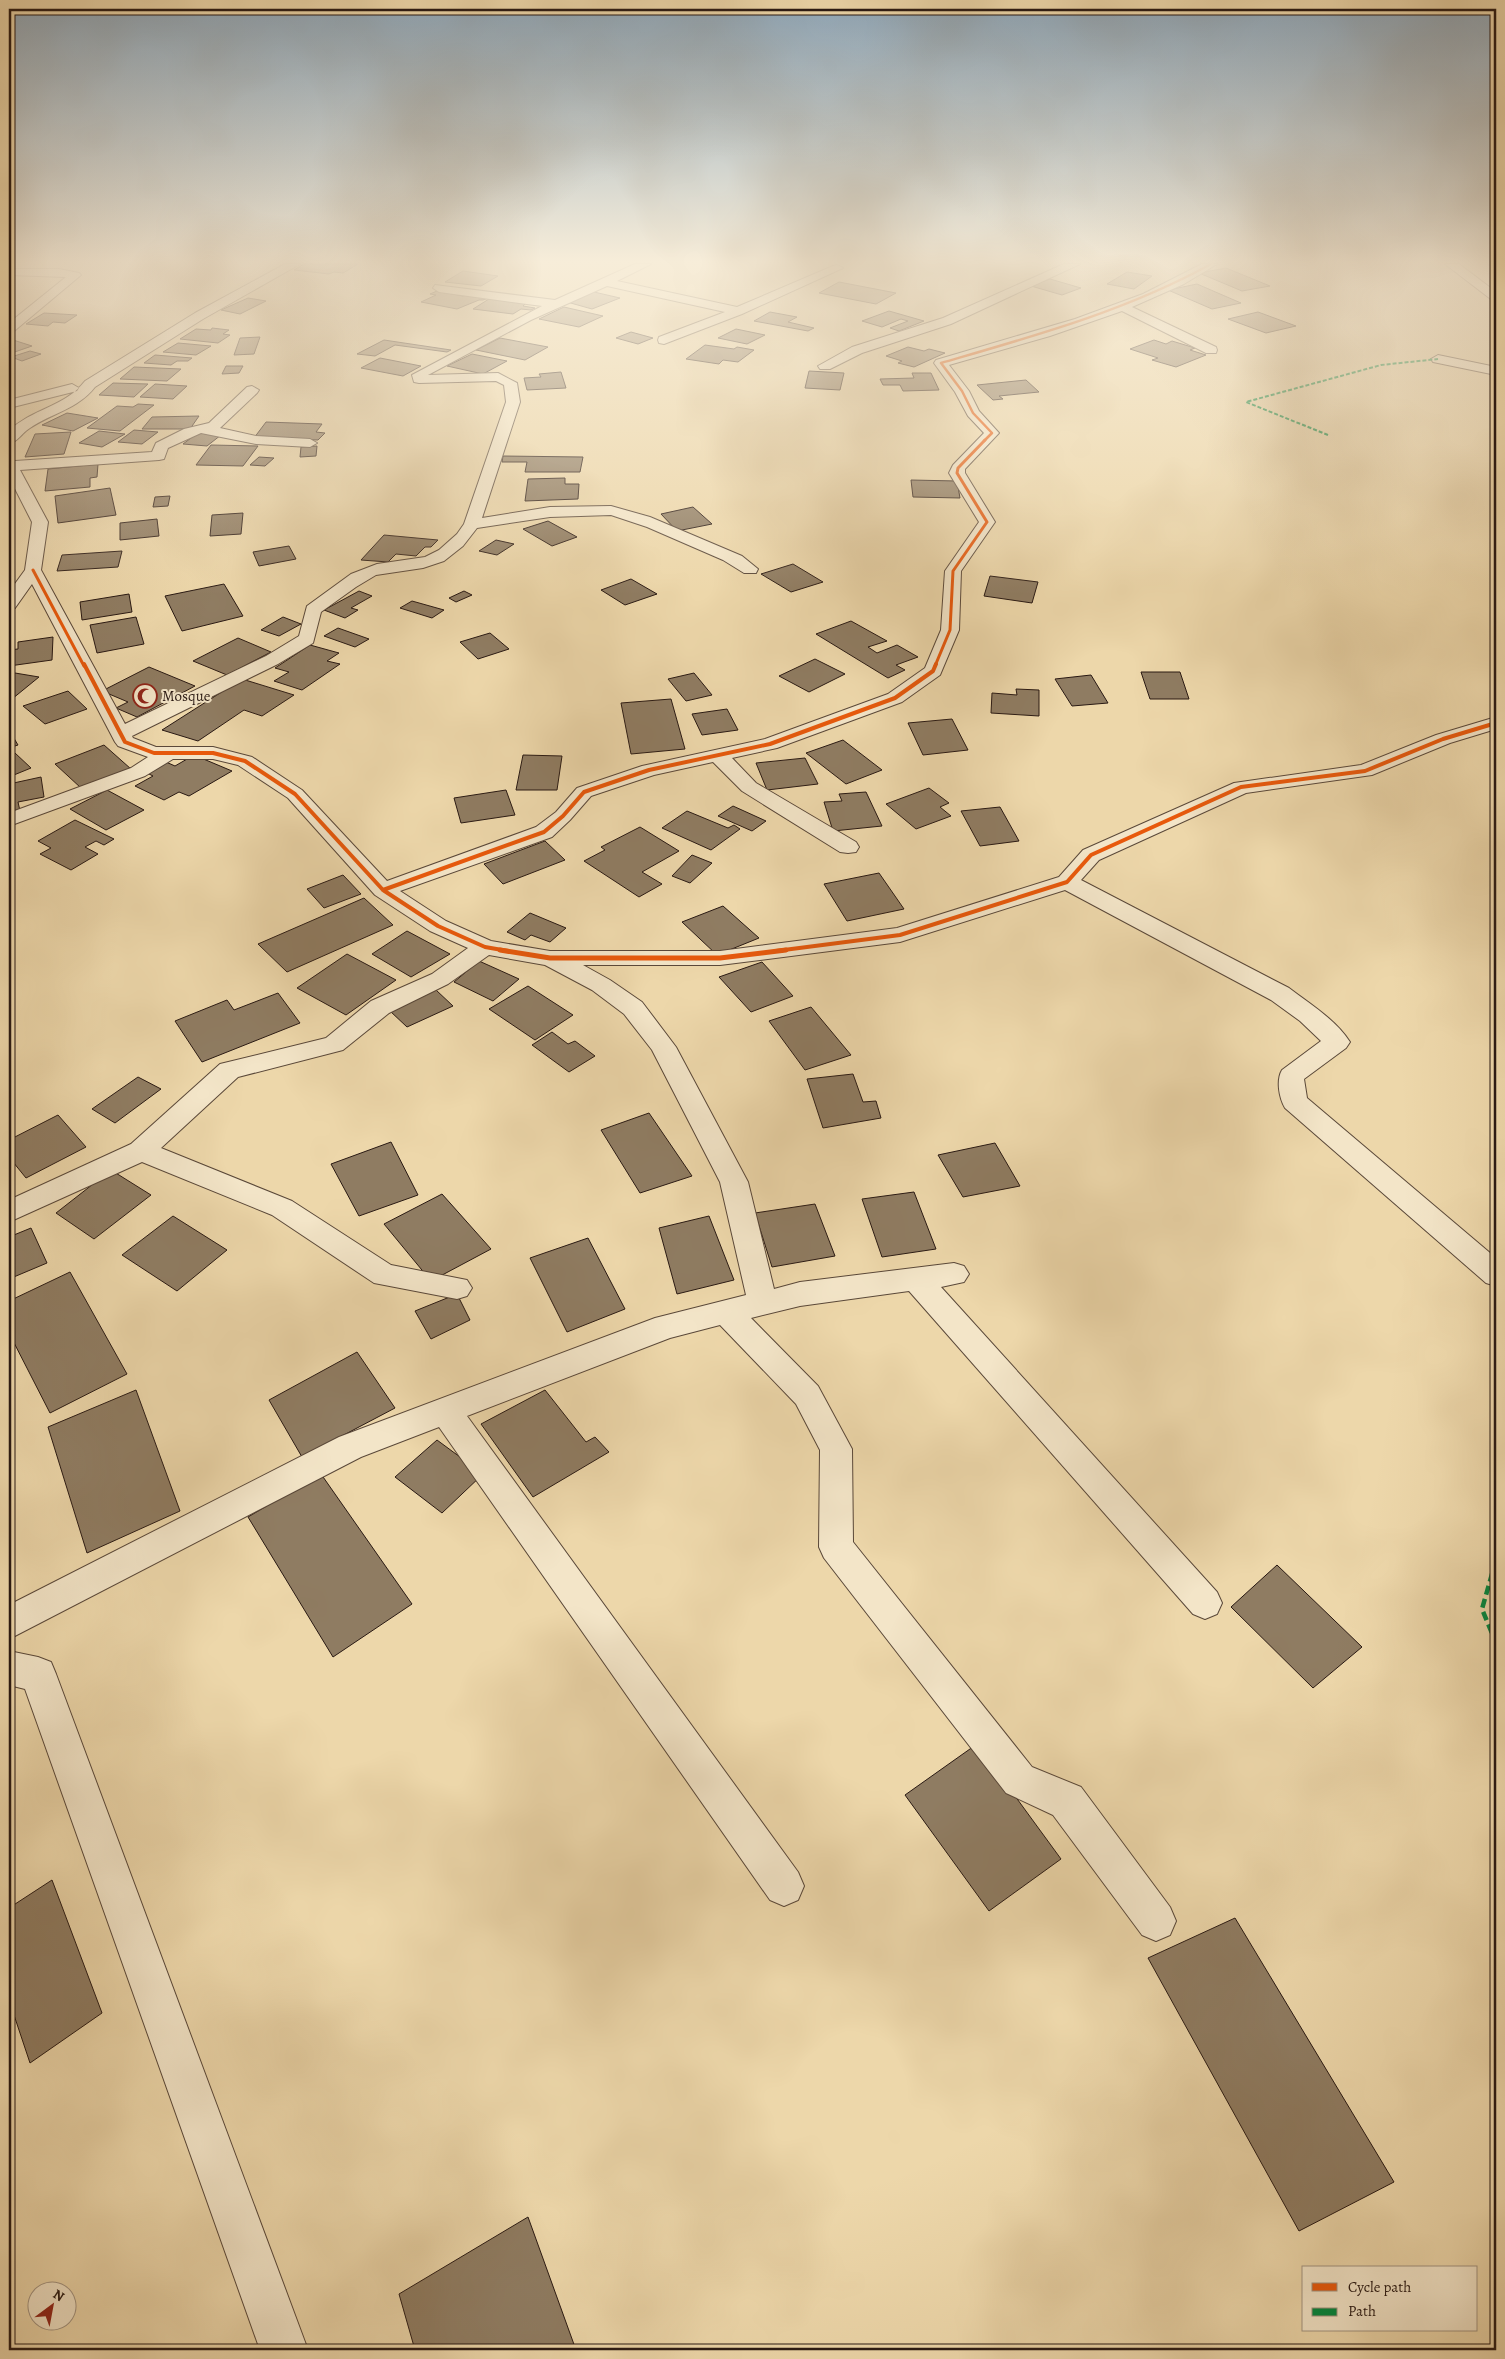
<svg xmlns="http://www.w3.org/2000/svg" width="1505" height="2359" font-family="Alegreya,serif">
	<style>
		.building { fill: #8f7c62; stroke: #291913 }
		.lines { fill: none; stroke-linecap: round; stroke-linejoin: round }
		.minor-casing { stroke: #5a4839; stroke-width: 2 }
		.minor { fill: #f3e5c8; fill-rule: evenodd }
		.quiet-far1 { stroke: #00873e; stroke-width: 2; stroke-dasharray: 4 2; stroke-linecap: butt }
		.quiet { stroke: #00873e; stroke-width: 4.5; stroke-dasharray: 9 4.5; stroke-linecap: butt }
		.cycleway-far3-casing { stroke: #f3e5c8; stroke-width: 4 }
		.cycleway-far2-casing { stroke: #f3e5c8; stroke-width: 5 }
		.cycleway-far1-casing { stroke: #f3e5c8; stroke-width: 6 }
		.cycleway-casing { stroke: #f3e5c8; stroke-width: 8 }
		.cycleway-far3 { stroke: #e8590c; stroke-width: 2.5 }
		.cycleway-far2 { stroke: #e8590c; stroke-width: 3 }
		.cycleway-far1 { stroke: #e8590c; stroke-width: 4 }
		.cycleway { stroke: #e8590c; stroke-width: 5 }
		.labels { text-anchor: middle; dominant-baseline: central; stroke-width: 4; stroke-linejoin: round; paint-order: stroke }
		.far-poi-label { font-size: 15px; fill: #291913; stroke: #f3e5c8; text-anchor: start }
	</style>
	<rect width="100%" height="100%" fill="#edd7aa"/>
	<filter id="stains"><feTurbulence type="fractalNoise" baseFrequency=".004" numOctaves="4"/><feColorMatrix values="0 0 0 0 .2 0 0 0 0 .09 0 0 0 0 .02 0 0 0 .5 -.17"/></filter>
	<radialGradient id="worn" r=".72"><stop offset=".6" stop-color="#630" stop-opacity="0"/><stop offset="1" stop-color="#630" stop-opacity=".3"/></radialGradient>
	<!-- building -->
	<path class="building" d="M 304,264 L 358,264 L 343,273 L 334,272 L 329,274 L 294,270 Z
		M 1226,268 L 1270,286 L 1242,291 L 1199,273 Z
		M 463,271 L 498,276 L 481,286 L 445,282 Z
		M 1127,272 L 1152,276 L 1134,289 L 1107,284 Z
		M 1050,279 L 1081,288 L 1062,295 L 1031,286 Z
		M 839,282 L 896,293 L 876,304 L 819,293 Z
		M 1197,284 L 1241,303 L 1212,309 L 1168,290 Z
		M 437,291 L 463,296 L 470,293 L 491,297 L 483,300 L 479,300 L 457,309 L 421,302 L 436,295 L 430,294 Z
		M 594,292 L 620,298 L 592,309 L 567,302 Z
		M 248,298 L 266,301 L 240,314 L 221,310 Z
		M 489,299 L 526,303 L 523,306 L 535,308 L 531,310 L 521,309 L 513,314 L 473,309 Z
		M 564,307 L 603,316 L 579,327 L 539,319 Z
		M 889,311 L 924,321 L 899,331 L 890,328 L 908,321 L 901,319 L 882,327 L 862,321 Z
		M 770,312 L 797,317 L 788,322 L 814,328 L 808,331 L 754,321 Z
		M 1258,312 L 1296,326 L 1266,333 L 1228,319 Z
		M 44,313 L 77,315 L 65,323 L 53,322 L 48,326 L 26,324 Z
		M 212,328 L 229,330 L 223,334 L 230,335 L 218,343 L 180,339 L 196,329 L 211,330 Z
		M 736,329 L 765,335 L 747,344 L 718,338 Z
		M 631,332 L 653,338 L 638,344 L 616,338 Z
		M 260,337 L 254,354 L 234,355 L 240,338 Z
		M 500,338 L 548,347 L 525,360 L 476,350 Z
		M 9,339 L 10,339 L 32,346 L 9,354 Z
		M 384,340 L 451,350 L 447,352 L 395,345 L 375,356 L 357,354 Z
		M 1154,340 L 1166,344 L 1172,341 L 1195,348 L 1190,350 L 1206,355 L 1176,367 L 1152,360 L 1158,358 L 1130,349 Z
		M 178,343 L 211,346 L 196,355 L 163,352 Z
		M 705,345 L 734,349 L 737,347 L 754,350 L 738,362 L 723,360 L 719,364 L 686,359 Z
		M 908,347 L 924,351 L 929,349 L 945,353 L 914,367 L 898,363 L 902,361 L 886,356 Z
		M 30,351 L 41,354 L 22,361 L 11,357 Z
		M 472,354 L 507,361 L 483,374 L 447,366 Z
		M 155,355 L 192,358 L 188,361 L 177,361 L 171,365 L 144,363 Z
		M 380,358 L 421,366 L 403,376 L 361,368 Z
		M 226,366 L 243,366 L 239,373 L 222,374 Z
		M 134,367 L 181,369 L 167,381 L 120,379 Z
		M 809,371 L 844,373 L 840,390 L 805,388 Z
		M 561,372 L 566,388 L 527,390 L 524,378 L 541,377 L 539,374 Z
		M 912,373 L 931,373 L 939,390 L 903,391 L 900,385 L 883,385 L 880,379 L 914,378 Z
		M 1026,380 L 1039,392 L 999,396 L 1003,399 L 993,400 L 977,385 Z
		M 113,383 L 148,384 L 134,397 L 99,395 Z
		M 155,384 L 187,386 L 173,399 L 140,397 Z
		M 138,404 L 154,405 L 120,431 L 87,428 L 117,406 L 133,407 Z
		M 67,413 L 98,418 L 73,431 L 42,425 Z
		M 199,416 L 190,429 L 142,429 L 152,417 Z
		M 266,422 L 322,424 L 316,432 L 325,433 L 318,440 L 254,438 Z
		M 134,430 L 158,432 L 142,444 L 118,442 Z
		M 99,431 L 125,434 L 102,447 L 79,443 Z
		M 71,432 L 64,454 L 25,457 L 35,434 Z
		M 199,432 L 221,435 L 207,446 L 183,444 Z
		M 211,445 L 258,446 L 243,466 L 196,465 Z
		M 317,446 L 316,456 L 300,457 L 301,447 Z
		M 503,456 L 583,457 L 580,472 L 525,472 L 527,462 L 502,462 Z
		M 259,457 L 274,458 L 265,466 L 250,465 Z
		M 98,464 L 97,477 L 90,478 L 90,487 L 45,491 L 48,469 Z
		M 565,478 L 565,484 L 579,484 L 578,499 L 525,501 L 528,479 Z
		M 911,480 L 957,481 L 960,498 L 913,497 Z
		M 110,488 L 116,515 L 58,523 L 55,496 Z
		M 170,496 L 168,506 L 153,507 L 155,497 Z
		M 693,507 L 712,524 L 677,531 L 661,514 Z
		M 243,513 L 241,534 L 210,536 L 212,515 Z
		M 157,519 L 159,536 L 120,540 L 120,523 Z
		M 548,521 L 577,537 L 552,546 L 523,529 Z
		M 384,535 L 438,540 L 431,547 L 425,547 L 416,556 L 396,554 L 388,562 L 361,560 Z
		M 496,540 L 514,544 L 497,555 L 479,551 Z
		M 289,546 L 296,559 L 259,566 L 253,552 Z
		M 122,551 L 118,567 L 57,571 L 62,555 Z
		M 793,564 L 823,582 L 791,592 L 761,574 Z
		M 990,576 L 1038,582 L 1032,603 L 984,596 Z
		M 631,579 L 657,594 L 625,605 L 601,590 Z
		M 224,584 L 243,616 L 182,631 L 165,596 Z
		M 359,591 L 372,596 L 351,608 L 358,610 L 345,618 L 324,610 Z
		M 464,591 L 472,595 L 456,602 L 449,598 Z
		M 129,594 L 132,612 L 82,620 L 80,602 Z
		M 412,601 L 444,610 L 432,618 L 400,608 Z
		M 136,617 L 144,644 L 97,653 L 90,625 Z
		M 283,617 L 301,624 L 279,636 L 261,630 Z
		M 851,621 L 887,641 L 868,647 L 877,653 L 897,645 L 918,657 L 896,665 L 905,670 L 888,678 L 816,634 Z
		M 338,628 L 369,639 L 355,647 L 324,636 Z
		M 490,633 L 509,649 L 478,659 L 460,642 Z
		M 53,637 L 52,660 L 9,666 L 9,650 L 18,649 L 18,642 Z
		M 238,638 L 271,652 L 227,675 L 193,661 Z
		M 310,645 L 339,653 L 327,661 L 340,664 L 302,690 L 274,681 L 289,672 L 275,668 Z
		M 815,659 L 845,674 L 809,692 L 779,676 Z
		M 149,667 L 195,686 L 137,717 L 116,708 L 128,702 L 102,691 Z
		M 9,672 L 39,677 L 12,699 L 9,698 Z
		M 1141,672 L 1180,672 L 1189,699 L 1150,699 Z
		M 694,673 L 712,695 L 686,701 L 668,679 Z
		M 1091,675 L 1108,703 L 1072,706 L 1055,679 Z
		M 242,679 L 294,695 L 262,716 L 244,710 L 198,741 L 162,730 Z
		M 1016,689 L 1039,690 L 1039,716 L 991,713 L 992,693 L 1017,695 Z
		M 68,691 L 87,709 L 45,724 L 23,706 Z
		M 671,699 L 685,749 L 631,754 L 621,703 Z
		M 727,709 L 738,730 L 702,735 L 692,714 Z
		M 952,719 L 968,750 L 923,755 L 908,723 Z
		M 9,730 L 18,745 L 9,748 Z
		M 843,740 L 882,770 L 846,784 L 806,753 Z
		M 104,745 L 131,769 L 81,788 L 55,764 Z
		M 15,753 L 31,768 L 9,777 L 9,756 Z
		M 194,755 L 232,771 L 189,796 L 179,792 L 164,800 L 135,786 L 153,776 L 147,773 L 166,762 L 175,766 Z
		M 523,755 L 562,756 L 557,790 L 516,790 Z
		M 805,758 L 818,784 L 767,790 L 756,763 Z
		M 41,777 L 44,797 L 18,802 L 20,811 L 9,813 L 9,784 Z
		M 929,788 L 949,803 L 940,807 L 951,816 L 916,829 L 886,804 Z
		M 107,790 L 144,810 L 106,830 L 70,809 Z
		M 506,790 L 515,815 L 461,823 L 454,798 Z
		M 866,792 L 882,826 L 833,831 L 824,802 L 842,801 L 839,794 Z
		M 733,806 L 766,821 L 752,831 L 718,816 Z
		M 1000,807 L 1019,841 L 980,846 L 961,811 Z
		M 687,811 L 728,828 L 734,825 L 740,829 L 711,850 L 662,828 Z
		M 75,820 L 114,839 L 104,845 L 96,841 L 85,847 L 98,854 L 71,870 L 40,854 L 51,848 L 38,841 Z
		M 640,827 L 679,851 L 642,872 L 662,884 L 639,897 L 584,861 L 605,850 L 601,847 Z
		M 545,841 L 565,860 L 503,884 L 484,864 Z
		M 692,855 L 712,863 L 690,883 L 672,876 Z
		M 879,873 L 904,909 L 847,921 L 824,884 Z
		M 343,875 L 361,894 L 324,908 L 307,889 Z
		M 364,898 L 393,925 L 287,972 L 258,944 Z
		M 723,906 L 759,938 L 717,955 L 682,922 Z
		M 530,913 L 566,928 L 550,942 L 531,935 L 525,940 L 507,932 Z
		M 407,931 L 450,954 L 411,977 L 372,954 Z
		M 347,954 L 396,980 L 346,1015 L 297,988 Z
		M 479,961 L 519,979 L 493,1001 L 454,982 Z
		M 762,962 L 793,996 L 751,1012 L 719,977 Z
		M 528,986 L 573,1015 L 535,1040 L 489,1009 Z
		M 436,990 L 453,1006 L 407,1027 L 390,1011 Z
		M 278,993 L 300,1023 L 202,1062 L 175,1021 L 227,1000 L 234,1010 Z
		M 811,1007 L 851,1055 L 805,1070 L 769,1021 Z
		M 552,1032 L 568,1044 L 575,1041 L 595,1056 L 569,1072 L 532,1045 Z
		M 853,1074 L 863,1102 L 876,1101 L 881,1118 L 823,1128 L 807,1079 Z
		M 138,1077 L 161,1089 L 115,1123 L 92,1109 Z
		M 649,1113 L 692,1176 L 640,1193 L 601,1130 Z
		M 58,1115 L 86,1147 L 26,1178 L 9,1157 L 9,1140 Z
		M 391,1142 L 418,1195 L 359,1216 L 331,1164 Z
		M 995,1143 L 1020,1186 L 963,1197 L 938,1155 Z
		M 111,1170 L 151,1195 L 94,1239 L 56,1213 Z
		M 914,1192 L 936,1249 L 882,1257 L 862,1199 Z
		M 442,1194 L 491,1249 L 431,1281 L 384,1224 Z
		M 815,1204 L 835,1256 L 772,1267 L 755,1213 Z
		M 173,1216 L 227,1250 L 177,1291 L 122,1255 Z
		M 709,1216 L 734,1280 L 677,1294 L 659,1228 Z
		M 31,1228 L 47,1263 L 9,1279 L 9,1237 Z
		M 588,1238 L 625,1309 L 567,1332 L 530,1258 Z
		M 70,1272 L 127,1374 L 50,1413 L 9,1333 L 9,1301 Z
		M 457,1294 L 470,1320 L 431,1339 L 415,1311 Z
		M 357,1352 L 395,1408 L 302,1457 L 269,1400 Z
		M 136,1390 L 180,1511 L 87,1553 L 48,1427 Z
		M 545,1390 L 586,1442 L 595,1437 L 609,1452 L 533,1497 L 481,1424 Z
		M 437,1440 L 483,1474 L 442,1513 L 395,1477 Z
		M 321,1474 L 412,1604 L 333,1657 L 248,1517 Z
		M 1277,1565 L 1362,1647 L 1313,1688 L 1231,1607 Z
		M 977,1744 L 1061,1859 L 989,1911 L 905,1795 Z
		M 52,1880 L 102,2013 L 30,2063 L 9,2000 L 9,1908 Z
		M 1235,1918 L 1394,2182 L 1299,2231 L 1148,1958 Z
		M 528,2217 L 576,2350 L 415,2350 L 399,2294 Z"/>
	<g class="lines">
		<!-- minor casing -->
		<g class="minor-casing">
			<path id="minor" d="M 285,264 L 300,264 L 203,319 L 95,387 C 78,409 52,413 30,428 C 22,433 17,442 9,444 L 9,431 C 31,409 65,407 85,381 L 195,313 Z
				M 635,264 L 651,264 L 617,281 L 737,307 L 833,266 L 837,265 L 843,268 L 742,314 L 664,344 L 659,343 L 658,340 L 659,337 L 725,312 L 607,286 L 531,320 L 428,375 L 498,373 L 517,383 L 520,402 L 482,518 L 550,507 L 611,506 L 650,517 L 742,556 L 758,569 L 756,573 L 744,573 L 723,560 L 647,527 L 611,515 L 550,517 L 477,528 L 463,546 L 444,561 L 423,568 L 376,575 L 356,587 L 321,612 L 313,643 L 278,664 L 132,736 L 133,738 L 156,747 L 213,747 L 252,757 L 302,790 L 387,881 L 536,827 L 556,812 L 577,788 L 642,766 L 765,739 L 888,694 L 925,668 L 941,630 L 945,571 L 979,522 L 949,473 L 953,465 L 984,433 L 968,416 L 955,392 L 934,363 L 936,360 L 1075,319 L 1143,294 L 1202,264 L 1217,264 L 1184,284 L 1132,307 L 1216,347 L 1217,350 L 1216,353 L 1206,353 L 1122,311 L 1050,336 L 949,365 L 969,391 L 979,411 L 999,433 L 965,469 L 965,473 L 995,522 L 961,571 L 959,630 L 940,675 L 902,702 L 777,748 L 732,758 L 756,783 L 856,842 L 859,847 L 856,852 L 848,853 L 840,852 L 742,791 L 713,762 L 654,775 L 591,796 L 570,820 L 552,837 L 400,891 L 446,921 L 491,941 L 550,951 L 720,951 L 897,928 L 1059,877 L 1083,850 L 1234,783 L 1361,765 L 1436,735 L 1496,717 L 1496,729 L 1450,743 L 1372,775 L 1246,793 L 1099,860 L 1081,880 L 1289,988 C 1310,1004 1336,1020 1350,1042 L 1346,1048 L 1304,1079 L 1307,1098 L 1496,1258 L 1496,1286 L 1486,1283 L 1285,1108 C 1279,1098 1276,1080 1282,1070 L 1321,1041 L 1300,1021 L 1271,1000 L 1065,890 L 900,942 L 720,965 L 583,965 L 610,980 L 642,1002 L 676,1047 L 748,1182 L 774,1289 L 800,1282 L 954,1263 L 964,1266 L 969,1274 L 964,1282 L 941,1287 L 1217,1592 L 1222,1603 L 1217,1614 L 1205,1619 L 1193,1614 L 909,1291 L 800,1306 L 751,1318 L 818,1386 L 852,1449 L 853,1542 L 1032,1767 L 1081,1787 L 1170,1907 L 1176,1921 L 1170,1935 L 1156,1941 L 1142,1935 L 1053,1815 L 1006,1793 L 824,1558 L 819,1547 L 820,1450 L 796,1404 L 720,1325 L 670,1338 L 467,1416 L 798,1872 L 804,1886 L 798,1900 L 784,1906 L 770,1900 L 439,1427 L 361,1457 L 9,1639 L 9,1605 L 339,1437 L 655,1318 L 746,1295 L 720,1182 L 652,1050 L 624,1014 L 592,990 L 545,965 L 489,955 L 448,984 L 389,1013 L 343,1050 L 238,1077 L 161,1148 L 292,1201 L 391,1265 L 467,1280 L 472,1288 L 467,1296 L 457,1299 L 374,1283 L 272,1215 L 142,1162 L 9,1222 L 9,1200 L 131,1144 L 220,1064 L 326,1038 L 371,1001 L 432,974 L 468,948 L 430,931 L 375,895 L 288,798 L 238,765 L 213,759 L 173,759 L 145,776 L 9,826 L 9,813 L 131,768 L 148,757 L 118,746 L 115,742 L 32,584 L 15,608 L 9,609 L 9,592 L 25,570 L 32,522 L 9,477 L 9,459 L 15,461 L 152,452 L 156,443 L 184,429 L 209,423 L 247,387 L 252,386 L 259,390 L 257,393 L 220,428 L 256,436 L 310,439 L 317,443 L 310,447 L 256,444 L 201,433 L 168,448 L 164,459 L 159,460 L 20,470 L 48,522 L 41,570 L 125,724 L 266,656 L 299,636 L 307,606 L 351,574 L 377,564 L 425,557 L 439,550 L 457,534 L 464,524 L 506,402 L 504,385 L 496,381 L 419,383 L 414,382 L 412,375 L 542,306 L 439,292 L 433,288 L 435,285 L 555,300 Z
				M 1064,264 L 1080,264 L 951,324 L 862,353 L 830,369 L 820,369 L 818,366 L 852,347 L 943,318 Z
				M 1445,264 L 1459,264 L 1496,292 L 1496,301 L 1492,300 Z
				M 9,269 L 59,269 L 79,273 L 81,275 L 13,332 L 9,333 L 9,323 L 66,277 L 9,275 Z
				M 1438,355 L 1496,367 L 1496,375 L 1433,362 L 1431,359 Z
				M 72,384 L 79,388 L 77,391 L 9,408 L 9,400 Z
				M 9,1651 L 38,1657 L 51,1662 L 56,1674 L 308,2350 L 260,2350 L 25,1689 L 9,1685 Z"/>
		</g>
		<!-- minor -->
		<use href="#minor" class="minor"/>
		<!-- quiet-far1 -->
		<path class="quiet-far1" d="M 1328,435 L 1246,402 L 1381,365 L 1438,359"/>
		<!-- quiet -->
		<path class="quiet" d="M 1496,1560 L 1482,1609 L 1496,1643"/>
		<!-- cycleway-far3 casing -->
		<g class="cycleway-far3-casing">
			<path id="cycleway-far3" d="M 984,441 L 992,433 L 973,413 L 962,391 L 941,363 C 1034,336 1126,311 1211,264"/>
		</g>
		<!-- cycleway-far2 casing -->
		<g class="cycleway-far2-casing">
			<path id="cycleway-far2" d="M 33,570 L 84,666
				M 935,666 L 950,630 L 953,571 L 987,522 L 957,473 L 958,468 L 985,440"/>
		</g>
		<!-- cycleway-far1 casing -->
		<g class="cycleway-far1-casing">
			<path id="cycleway-far1" d="M 84,664 L 125,742 L 154,753 L 213,753 L 245,761 L 295,794 L 383,890 L 438,926 L 485,947 L 508,951
				M 383,890 L 544,832 L 563,816 L 584,792 L 649,770 L 770,744 L 895,698 L 933,671 L 936,664
				M 776,951 L 900,935 L 1067,882 L 1091,855 L 1241,787 L 1365,771 L 1443,739 L 1496,723"/>
		</g>
		<!-- cycleway casing -->
		<g class="cycleway-casing">
			<path id="cycleway" d="M 500,950 L 550,958 L 720,958 L 786,950"/>
		</g>
		<!-- cycleway-far3 -->
		<use href="#cycleway-far3" class="cycleway-far3"/>
		<!-- cycleway-far2 -->
		<use href="#cycleway-far2" class="cycleway-far2"/>
		<!-- cycleway-far1 -->
		<use href="#cycleway-far1" class="cycleway-far1"/>
		<!-- cycleway -->
		<use href="#cycleway" class="cycleway"/>
	</g>
	<!-- sky -->
	<linearGradient id="sky" x2="0" y2="1"><stop stop-color="#8fa8bb"/><stop offset="0.44" stop-color="#f7edd9"/><stop offset="1" stop-color="#f7edd9" stop-opacity="0"/></linearGradient>
	<rect width="1505" height="594" fill="url(#sky)"/>
	<!-- icons -->
	<defs>
		<g id="mosque-ring" transform="scale(1.25)"><circle r="9.5" fill="#f3e5c8" stroke="#8f2418" stroke-width="1.5"/><path d="M3.5-4.9A6 6 0 1 0 3.5 4.9A5 5 0 1 1 3.5-4.9Z" fill="#8f2418"/></g>
	</defs>
	<g fill-rule="evenodd">
		<use href="#mosque-ring" x="145" y="696"/>
	</g>
	<g class="labels">
		<!-- far-poi labels -->
		<g class="far-poi-label">
			<text x="162" y="696">Mosque</text>
		</g>
	</g>
	<!-- margin -->
	<rect width="1505" height="2359" fill="none" stroke="#edd7aa" stroke-width="30"/>
	<rect x="10" y="10" width="1485" height="2339" fill="none" stroke="#291913" stroke-width="2.5"/>
	<rect x="15" y="15" width="1475" height="2329" fill="none" stroke="#291913"/>
	<!-- legend -->
	<rect x="1302" y="2266" width="175" height="65" fill="#f3e5c8" stroke="#a29380"/>
	<rect x="1312" y="2283" width="25" height="8" fill="#e8590c" stroke="#a29380"/>
	<text x="1348" y="2292" font-size="15" fill="#291913">Cycle path</text>
	<rect x="1312" y="2308" width="25" height="8" fill="#00873e" stroke="#a29380"/>
	<text x="1348" y="2316" font-size="15" fill="#291913">Path</text>
	<!-- north arrow -->
	<g transform="translate(52 2306) rotate(32)"><circle r="24" fill="#f3e5c8" stroke="#a29380"/>
	<path d="M0-4L9 19L0 12L-9 19Z" fill="#8f2418"/>
	<text y="-8" font-size="14" font-weight="bold" text-anchor="middle" fill="#291913">N</text>
	</g>
	<rect width="100%" height="100%" filter="url(#stains)"/>
	<rect width="100%" height="100%" fill="url(#worn)"/>
</svg>
